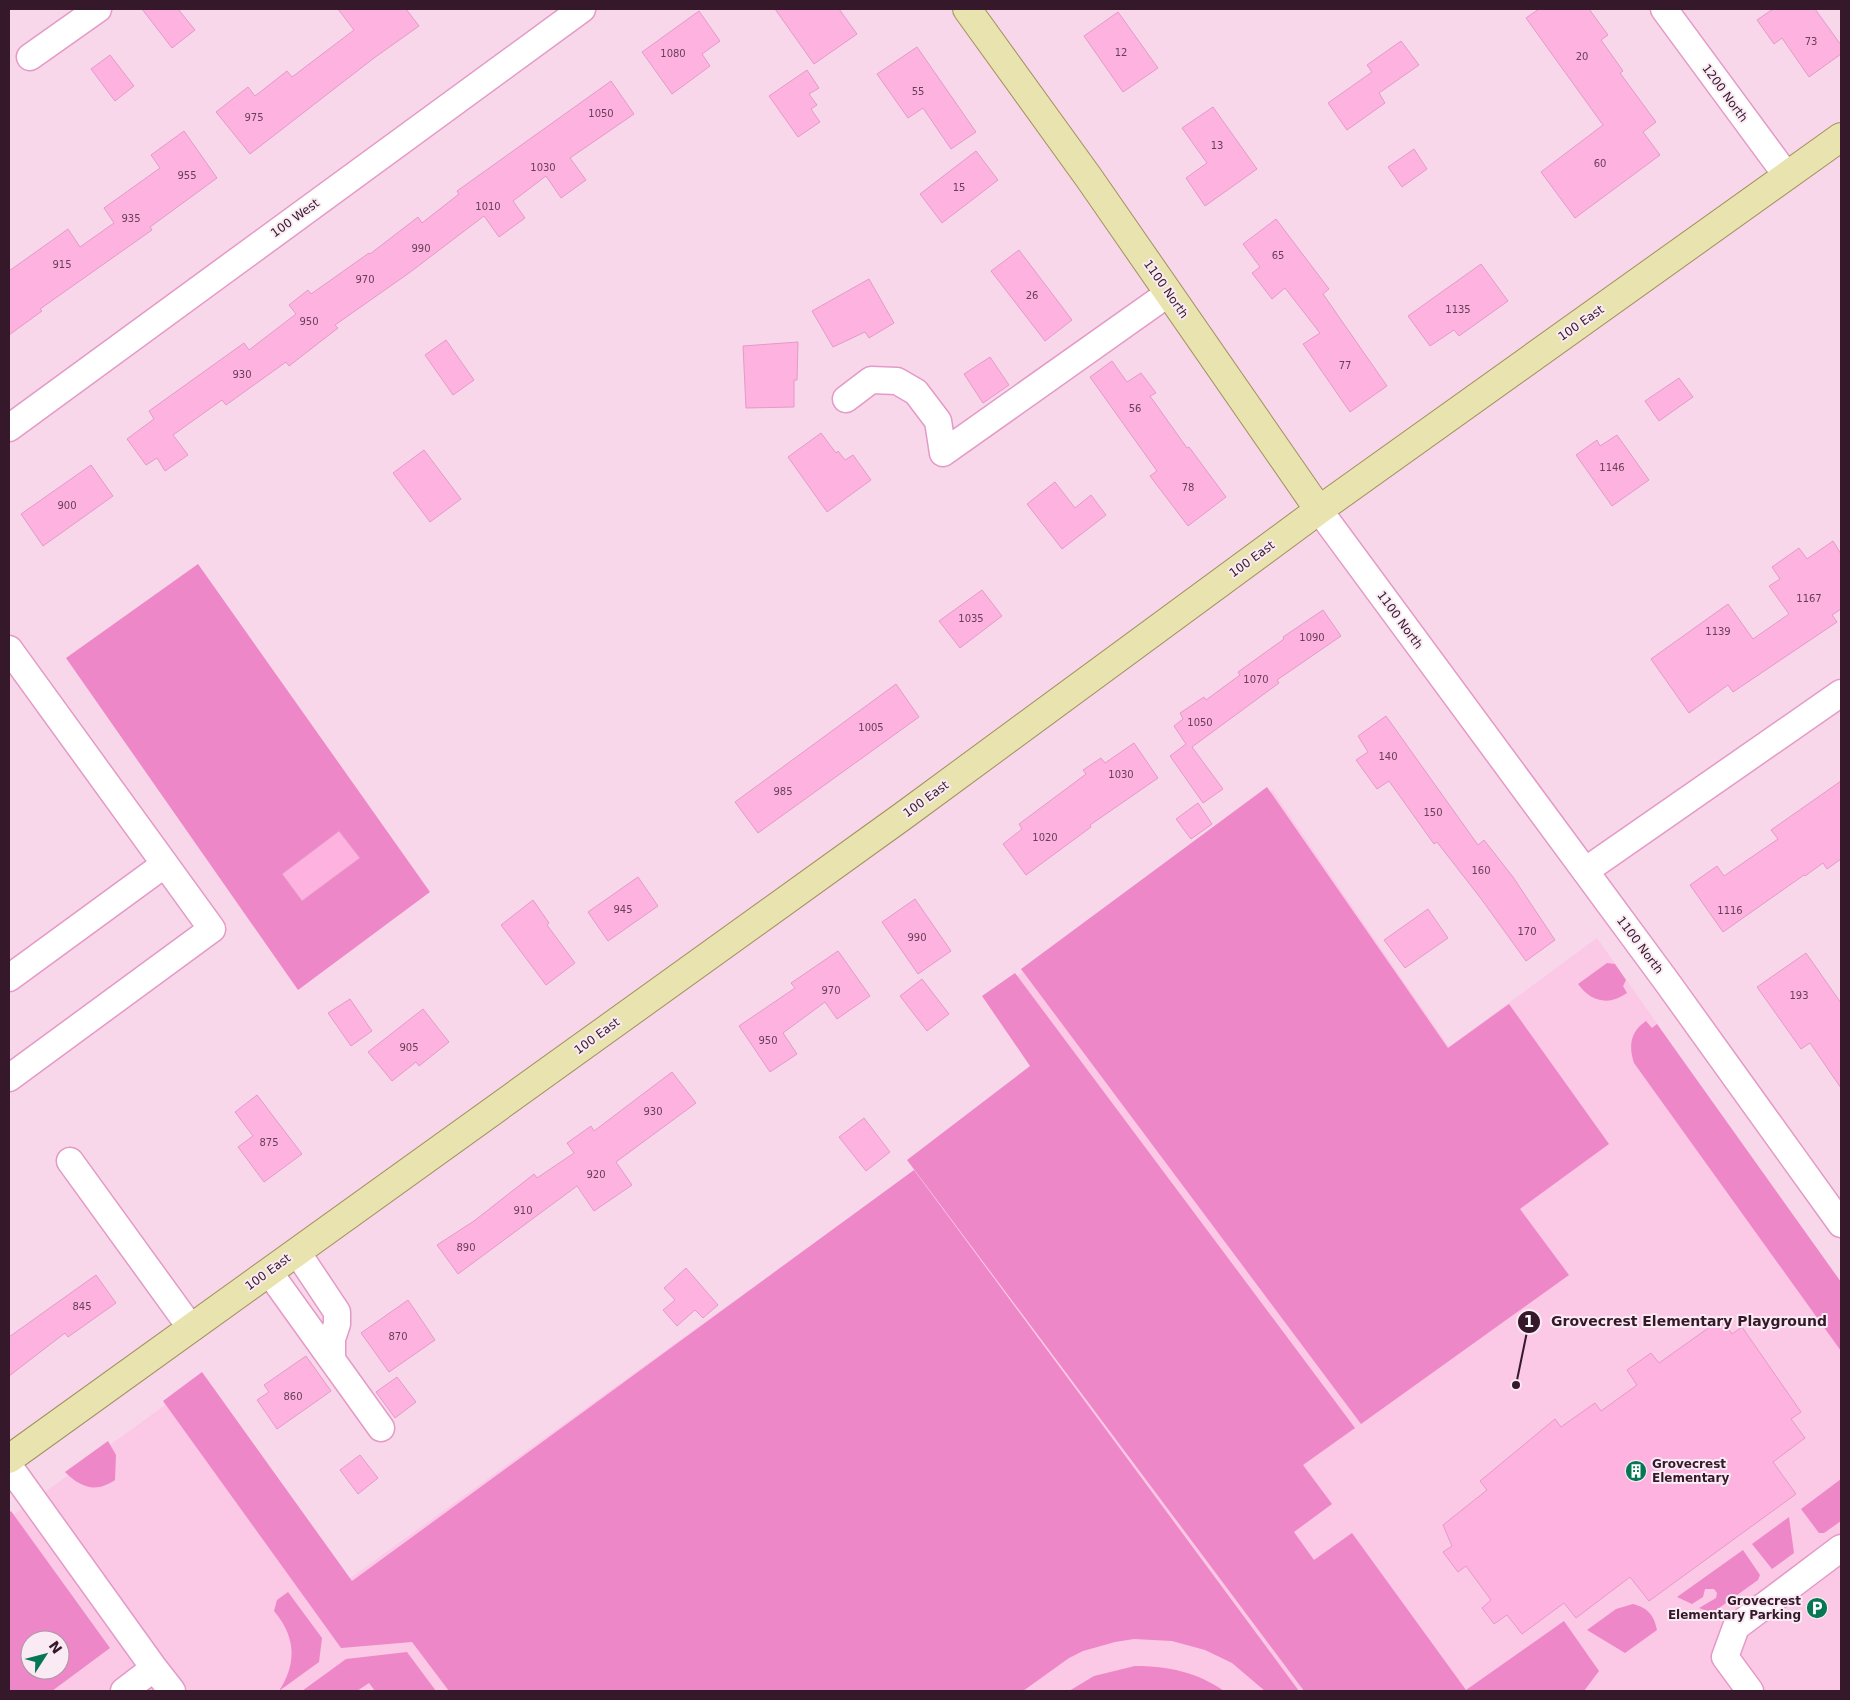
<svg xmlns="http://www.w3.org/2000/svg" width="1850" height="1700" font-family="'DejaVu Sans',sans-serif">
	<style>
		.built { fill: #fbc8e6; fill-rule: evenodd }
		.green { fill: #ee87c8; fill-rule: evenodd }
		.building { fill: #feb2e0; stroke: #e49ac7 }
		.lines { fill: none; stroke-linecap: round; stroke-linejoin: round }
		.minor-casing { stroke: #e49ac7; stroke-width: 29 }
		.major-casing { stroke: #a1915f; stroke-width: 30 }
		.minor { stroke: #fff; stroke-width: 26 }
		.major { stroke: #e9e3b0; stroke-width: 28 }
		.labels { text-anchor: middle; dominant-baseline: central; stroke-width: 4; stroke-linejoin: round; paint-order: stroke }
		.number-label { font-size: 10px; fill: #673f58 }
		.street-label { font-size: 12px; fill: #35192b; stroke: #faeaf3 }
		.poi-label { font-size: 12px; font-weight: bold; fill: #35192b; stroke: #faeaf3; text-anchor: start }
		.leader { fill: none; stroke: #35192b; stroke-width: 2 }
		.callout-dot { fill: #35192b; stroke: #faeaf3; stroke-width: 2 }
		.mark-label { font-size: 15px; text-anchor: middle; font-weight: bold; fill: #fff }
		.callout-label { font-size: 14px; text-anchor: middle; font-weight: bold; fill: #35192b; stroke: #faeaf3; stroke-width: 4; stroke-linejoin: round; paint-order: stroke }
	</style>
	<rect width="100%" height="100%" fill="#f7d7e9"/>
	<!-- built -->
	<path class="built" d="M 1272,790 L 1449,1047 L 1597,938 L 1841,1286 L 1841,1691 L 9,1691 L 9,1518 L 204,1377 L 349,1579 L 911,1173 L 941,1213 L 1092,1112 L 1002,987 ZM 30,1640 L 60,1640 L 60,1670 L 30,1670 Z"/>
	<!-- green -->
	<path class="green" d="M 198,564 L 430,892 L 298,990 L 66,658 Z
		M 1267,787 L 1448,1048 L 1509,1004 L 1609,1144 L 1520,1209 L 1569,1275 L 1361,1424 L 1021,969 Z
		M 1607,963 L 1615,964 L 1626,980 L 1623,986 L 1627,993 C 1609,1006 1591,1002 1578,984 Z
		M 1015,973 L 1355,1428 L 1303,1465 L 1332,1504 L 1294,1532 L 1314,1560 L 1352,1533 L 1466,1690 L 1564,1621 L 1599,1671 L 1584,1691 L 1304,1691 L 907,1160 L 1030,1066 L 982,996 Z
		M 1646,1021 L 1652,1028 L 1657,1024 L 1841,1282 L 1841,1351 L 1634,1063 C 1628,1045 1631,1031 1646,1021 Z
		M 914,1170 L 1299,1691 L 1265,1691 L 1232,1663 L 1205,1650 L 1172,1641 L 1134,1639 L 1115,1642 L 1083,1651 L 1069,1658 L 1023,1691 L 449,1691 L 412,1642 L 341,1648 L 163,1401 L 202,1372 L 352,1581 Z
		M 108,1441 L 116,1455 L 115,1480 C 96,1493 81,1488 65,1472 Z
		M 1841,1479 L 1841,1521 L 1824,1533 L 1819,1533 L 1801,1509 Z
		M 11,1511 L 110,1648 L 52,1691 L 9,1691 L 9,1513 ZM 30,1640 L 60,1640 L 60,1670 L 30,1670 Z
		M 1789,1517 L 1794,1553 L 1772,1569 L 1752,1544 Z
		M 1743,1550 L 1760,1575 L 1758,1580 L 1712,1613 L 1699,1608 L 1716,1598 L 1717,1593 L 1714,1589 L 1705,1589 L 1703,1597 L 1692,1604 L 1677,1597 Z
		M 288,1592 L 322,1638 L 319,1662 L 279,1691 C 297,1663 296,1637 274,1611 L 277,1600 Z
		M 1633,1604 C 1648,1608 1654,1615 1657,1630 L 1625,1653 L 1587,1630 L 1616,1609 Z
		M 407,1652 L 436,1691 L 375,1691 L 369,1683 L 357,1691 L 302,1691 L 346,1659 Z
		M 1135,1666 C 1168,1666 1197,1672 1224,1691 L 1069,1691 L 1094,1676 Z"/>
	<!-- building -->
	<path class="building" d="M 142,9 L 178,9 L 195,30 L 172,48 Z
		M 338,9 L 406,9 L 419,26 L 374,58 L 250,154 L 216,112 L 248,87 L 255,96 L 287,71 L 292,77 L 354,30 Z
		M 775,9 L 839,9 L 857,34 L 814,64 Z
		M 1539,9 L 1589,9 L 1608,35 L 1601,40 L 1623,71 L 1620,73 L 1656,122 L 1643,132 L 1660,155 L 1575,218 L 1541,172 L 1603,125 L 1526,18 Z
		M 1773,9 L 1815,9 L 1841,45 L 1841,54 L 1809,77 L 1782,38 L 1774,44 L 1757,20 Z
		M 699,11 L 720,41 L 702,54 L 710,66 L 672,94 L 642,52 Z
		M 1118,12 L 1158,68 L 1123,92 L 1084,36 Z
		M 1401,41 L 1419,65 L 1379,93 L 1385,103 L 1347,130 L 1328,103 L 1372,72 L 1367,65 Z
		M 917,47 L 976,132 L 951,149 L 923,108 L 908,118 L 877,74 Z
		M 110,55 L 134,86 L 115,101 L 91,69 Z
		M 807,70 L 819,88 L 809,94 L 817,105 L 811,109 L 820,122 L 798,137 L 769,96 Z
		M 611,81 L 634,114 L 570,158 L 586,180 L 561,198 L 546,176 L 513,201 L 525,218 L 499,237 L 484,216 L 409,273 L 335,325 L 338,328 L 289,366 L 286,362 L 226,405 L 222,400 L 173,435 L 188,455 L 165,471 L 157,458 L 146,465 L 127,439 L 154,419 L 149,411 L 244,343 L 249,350 L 296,314 L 289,305 L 308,290 L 311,294 L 369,253 L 370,254 L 418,217 L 422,223 L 459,194 L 457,191 Z
		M 1213,107 L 1257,169 L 1205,206 L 1186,178 L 1207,163 L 1182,128 Z
		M 184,131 L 217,178 L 150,227 L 152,230 L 40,309 L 42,311 L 9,335 L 9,271 L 68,229 L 80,247 L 114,223 L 104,208 L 160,168 L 151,155 Z
		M 1414,149 L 1427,169 L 1402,187 L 1388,167 Z
		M 976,151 L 998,180 L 942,223 L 920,194 Z
		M 1276,219 L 1329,289 L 1323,294 L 1387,386 L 1350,412 L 1303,344 L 1320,333 L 1285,288 L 1272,299 L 1252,273 L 1260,267 L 1243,244 Z
		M 1019,250 L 1072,320 L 1045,341 L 991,271 Z
		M 1481,264 L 1508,301 L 1459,336 L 1454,330 L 1430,346 L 1408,316 Z
		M 869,279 L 894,323 L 869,338 L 865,332 L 833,347 L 812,311 Z
		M 446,340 L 474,380 L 453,395 L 425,355 Z
		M 798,342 L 797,380 L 794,380 L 794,407 L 746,408 L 743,346 Z
		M 990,357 L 1009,385 L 983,403 L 964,374 Z
		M 1112,361 L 1127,382 L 1141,373 L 1156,393 L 1150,396 L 1187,448 L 1189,447 L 1226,497 L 1188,526 L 1150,476 L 1157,471 L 1090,377 Z
		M 1679,378 L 1693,397 L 1659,421 L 1645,401 Z
		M 821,433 L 836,453 L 838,451 L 845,460 L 853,455 L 871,480 L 827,512 L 788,457 Z
		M 1617,435 L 1649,480 L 1612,506 L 1576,455 L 1597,440 L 1600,446 Z
		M 424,450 L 461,499 L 430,522 L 393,473 Z
		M 91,465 L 113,496 L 43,546 L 21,514 Z
		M 1055,482 L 1075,508 L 1091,495 L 1106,515 L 1062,549 L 1027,504 Z
		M 1833,541 L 1841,554 L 1841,609 L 1832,615 L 1837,622 L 1733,692 L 1728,685 L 1689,713 L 1651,659 L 1728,604 L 1753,639 L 1789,614 L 1769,586 L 1780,579 L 1772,567 L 1799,548 L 1807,559 Z
		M 982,590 L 1002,616 L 960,648 L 939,621 Z
		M 1323,610 L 1341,636 L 1277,680 L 1279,683 L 1192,747 L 1223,789 L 1203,803 L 1170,756 L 1186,744 L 1174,726 L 1183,719 L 1180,713 L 1204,697 L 1206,700 L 1240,675 L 1238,672 L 1284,639 L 1283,637 Z
		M 896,684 L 919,717 L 758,833 L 735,802 Z
		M 1386,716 L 1478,845 L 1484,840 L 1513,877 L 1555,940 L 1526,961 L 1482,900 L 1437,842 L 1434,844 L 1389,781 L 1377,789 L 1356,760 L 1368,752 L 1358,736 Z
		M 1134,743 L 1158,778 L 1090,825 L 1091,827 L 1026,875 L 1003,844 L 1022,829 L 1019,824 L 1086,774 L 1083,770 L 1101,758 L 1105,763 Z
		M 1841,781 L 1841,859 L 1827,869 L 1823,863 L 1805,876 L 1804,875 L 1723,932 L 1690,885 L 1717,866 L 1724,876 L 1778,839 L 1771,830 Z
		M 1198,803 L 1212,824 L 1191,839 L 1176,819 Z
		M 339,831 L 360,858 L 302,901 L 282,874 Z
		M 638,877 L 658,906 L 608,941 L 588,912 Z
		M 915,899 L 951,951 L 918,974 L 882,922 Z
		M 533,900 L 549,923 L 547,925 L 575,963 L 546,985 L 501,925 Z
		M 1428,909 L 1448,938 L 1405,968 L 1384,940 Z
		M 838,951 L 870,996 L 837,1019 L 825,1002 L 783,1033 L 797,1054 L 770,1072 L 739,1026 L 795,988 L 791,983 Z
		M 1806,953 L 1841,1003 L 1841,1088 L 1810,1043 L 1801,1049 L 1757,987 Z
		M 922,979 L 949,1014 L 927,1031 L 900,996 Z
		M 350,999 L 372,1031 L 351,1046 L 328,1013 Z
		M 423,1009 L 449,1042 L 419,1066 L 416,1062 L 392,1081 L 368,1052 Z
		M 672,1072 L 696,1103 L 616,1162 L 632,1185 L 594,1211 L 577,1186 L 458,1274 L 437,1245 L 474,1221 L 534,1174 L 537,1178 L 574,1153 L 567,1143 L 591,1126 L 594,1131 Z
		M 257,1095 L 302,1154 L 264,1182 L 238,1147 L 253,1136 L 235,1112 Z
		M 864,1118 L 890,1152 L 866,1171 L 839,1137 Z
		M 686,1268 L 718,1305 L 703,1318 L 695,1310 L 677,1326 L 663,1310 L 675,1300 L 664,1288 Z
		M 96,1275 L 116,1303 L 68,1337 L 65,1333 L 9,1376 L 9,1337 Z
		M 408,1300 L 435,1340 L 389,1372 L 361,1333 Z
		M 1721,1319 L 1732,1334 L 1742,1327 L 1801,1412 L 1791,1419 L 1805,1438 L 1773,1462 L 1796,1494 L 1649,1601 L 1630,1577 L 1576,1618 L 1564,1603 L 1522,1634 L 1507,1615 L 1494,1624 L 1482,1608 L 1491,1600 L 1466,1566 L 1458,1572 L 1443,1552 L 1452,1546 L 1443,1525 L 1487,1490 L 1480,1481 L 1555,1419 L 1561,1427 L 1595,1403 L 1601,1411 L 1637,1385 L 1627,1370 L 1651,1353 L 1659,1363 Z
		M 306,1356 L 331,1391 L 277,1429 L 257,1400 L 269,1392 L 264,1385 Z
		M 397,1377 L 416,1402 L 395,1418 L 376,1392 Z
		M 360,1455 L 378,1478 L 358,1494 L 340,1470 Z"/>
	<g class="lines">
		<!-- minor casing -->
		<g class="minor-casing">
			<path id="minor" d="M 1664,9 L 1787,176
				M 30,57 L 98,9
				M 846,399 L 871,380 L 897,381 L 916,392 L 938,421 L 943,453 L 1169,293
				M 9,428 L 582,9
				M 1319,510 L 1667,982 L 1841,1224
				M 9,649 L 212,929 L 9,1078
				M 1585,871 L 1841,693
				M 9,978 L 165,864
				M 70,1161 L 191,1328
				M 297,1252 L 337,1312 L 337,1324 L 332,1339 L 332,1359
				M 269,1272 L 381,1428
				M 9,1466 L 154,1668 L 124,1691
				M 154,1668 L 172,1691
				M 1750,1691 L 1725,1657 L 1736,1627 L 1841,1548"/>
		</g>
		<!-- major casing -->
		<g class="major-casing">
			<path id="major" d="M 967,9 L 1089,178 L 1319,510
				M 9,1459 L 903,816 L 1319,510 L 1841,137"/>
		</g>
		<!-- minor -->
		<use href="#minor" class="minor"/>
		<!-- major -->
		<use href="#major" class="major"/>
	</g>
	<!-- icons -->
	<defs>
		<g id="building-disc" transform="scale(1.125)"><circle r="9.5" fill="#057752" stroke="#faeaf3"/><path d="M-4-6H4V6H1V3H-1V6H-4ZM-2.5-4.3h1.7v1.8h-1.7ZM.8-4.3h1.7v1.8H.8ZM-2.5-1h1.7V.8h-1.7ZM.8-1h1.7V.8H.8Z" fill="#fff"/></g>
		<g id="parking-disc" transform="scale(1.125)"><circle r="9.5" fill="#057752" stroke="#faeaf3"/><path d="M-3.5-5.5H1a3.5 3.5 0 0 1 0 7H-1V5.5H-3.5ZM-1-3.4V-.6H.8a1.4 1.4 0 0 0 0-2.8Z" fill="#fff"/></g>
	</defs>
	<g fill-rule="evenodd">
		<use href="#building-disc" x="1636" y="1471"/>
		<use href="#parking-disc" x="1817" y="1608"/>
	</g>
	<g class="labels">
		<!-- number labels -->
		<g class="number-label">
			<text x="1811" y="41">73</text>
			<text x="1121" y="52">12</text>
			<text x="673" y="53">1080</text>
			<text x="1582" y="56">20</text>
			<text x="918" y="91">55</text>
			<text x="601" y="113">1050</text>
			<text x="254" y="117">975</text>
			<text x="1217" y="145">13</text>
			<text x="1600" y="163">60</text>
			<text x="543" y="167">1030</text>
			<text x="187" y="175">955</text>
			<text x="959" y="187">15</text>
			<text x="488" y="206">1010</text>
			<text x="131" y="218">935</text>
			<text x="421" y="248">990</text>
			<text x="1278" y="255">65</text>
			<text x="62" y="264">915</text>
			<text x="365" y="279">970</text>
			<text x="1032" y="295">26</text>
			<text x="1458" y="309">1135</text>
			<text x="309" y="321">950</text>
			<text x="1345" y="365">77</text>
			<text x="242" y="374">930</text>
			<text x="1135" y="408">56</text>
			<text x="1612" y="467">1146</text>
			<text x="1188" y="487">78</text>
			<text x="67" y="505">900</text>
			<text x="1809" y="598">1167</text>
			<text x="971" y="618">1035</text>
			<text x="1718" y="631">1139</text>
			<text x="1312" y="637">1090</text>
			<text x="1256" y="679">1070</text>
			<text x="1200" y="722">1050</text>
			<text x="871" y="727">1005</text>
			<text x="1388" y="756">140</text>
			<text x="1121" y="774">1030</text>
			<text x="783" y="791">985</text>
			<text x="1433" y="812">150</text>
			<text x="1045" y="837">1020</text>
			<text x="1481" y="870">160</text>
			<text x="623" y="909">945</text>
			<text x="1730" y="910">1116</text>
			<text x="1527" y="931">170</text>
			<text x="917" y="937">990</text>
			<text x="831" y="990">970</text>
			<text x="1799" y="995">193</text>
			<text x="768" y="1040">950</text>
			<text x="409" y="1047">905</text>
			<text x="653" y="1111">930</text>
			<text x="269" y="1142">875</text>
			<text x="596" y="1174">920</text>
			<text x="523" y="1210">910</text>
			<text x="466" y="1247">890</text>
			<text x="82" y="1306">845</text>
			<text x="398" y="1336">870</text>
			<text x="293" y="1396">860</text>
		</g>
		<!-- street labels -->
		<g class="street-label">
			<text transform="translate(1725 93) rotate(54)">1200 North</text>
			<text transform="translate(295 218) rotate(-36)">100 West</text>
			<text transform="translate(1166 289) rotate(55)">1100 North</text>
			<text transform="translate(1581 323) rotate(-35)">100 East</text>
			<text transform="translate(1252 559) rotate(-36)">100 East</text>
			<text transform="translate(1400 620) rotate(54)">1100 North</text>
			<text transform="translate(926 799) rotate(-36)">100 East</text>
			<text transform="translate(1640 945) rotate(53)">1100 North</text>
			<text transform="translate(597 1036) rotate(-36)">100 East</text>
			<text transform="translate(268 1272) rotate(-36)">100 East</text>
		</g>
		<!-- poi labels -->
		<g class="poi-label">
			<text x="1652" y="1464">Grovecrest<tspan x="1652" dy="14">Elementary</tspan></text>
			<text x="1801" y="1601" text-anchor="end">Grovecrest<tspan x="1801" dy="14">Elementary Parking</tspan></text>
		</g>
	</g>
	<!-- callouts -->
	<path class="leader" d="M1516 1385L1529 1322"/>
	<g class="callout-dot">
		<circle cx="1516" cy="1385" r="5"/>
		<circle cx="1529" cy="1322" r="12"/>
	</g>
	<g class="mark-label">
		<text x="1529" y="1327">1</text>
	</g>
	<g class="callout-label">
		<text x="1689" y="1326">Grovecrest Elementary Playground</text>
	</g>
	<!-- border -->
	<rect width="1850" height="1700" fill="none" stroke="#35192b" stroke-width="20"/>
	<!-- north arrow -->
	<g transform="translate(45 1655) rotate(54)"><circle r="24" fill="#faeaf3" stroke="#ab96a3"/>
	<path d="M0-4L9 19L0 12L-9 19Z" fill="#057752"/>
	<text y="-8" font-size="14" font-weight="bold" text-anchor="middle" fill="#35192b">N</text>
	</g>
</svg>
